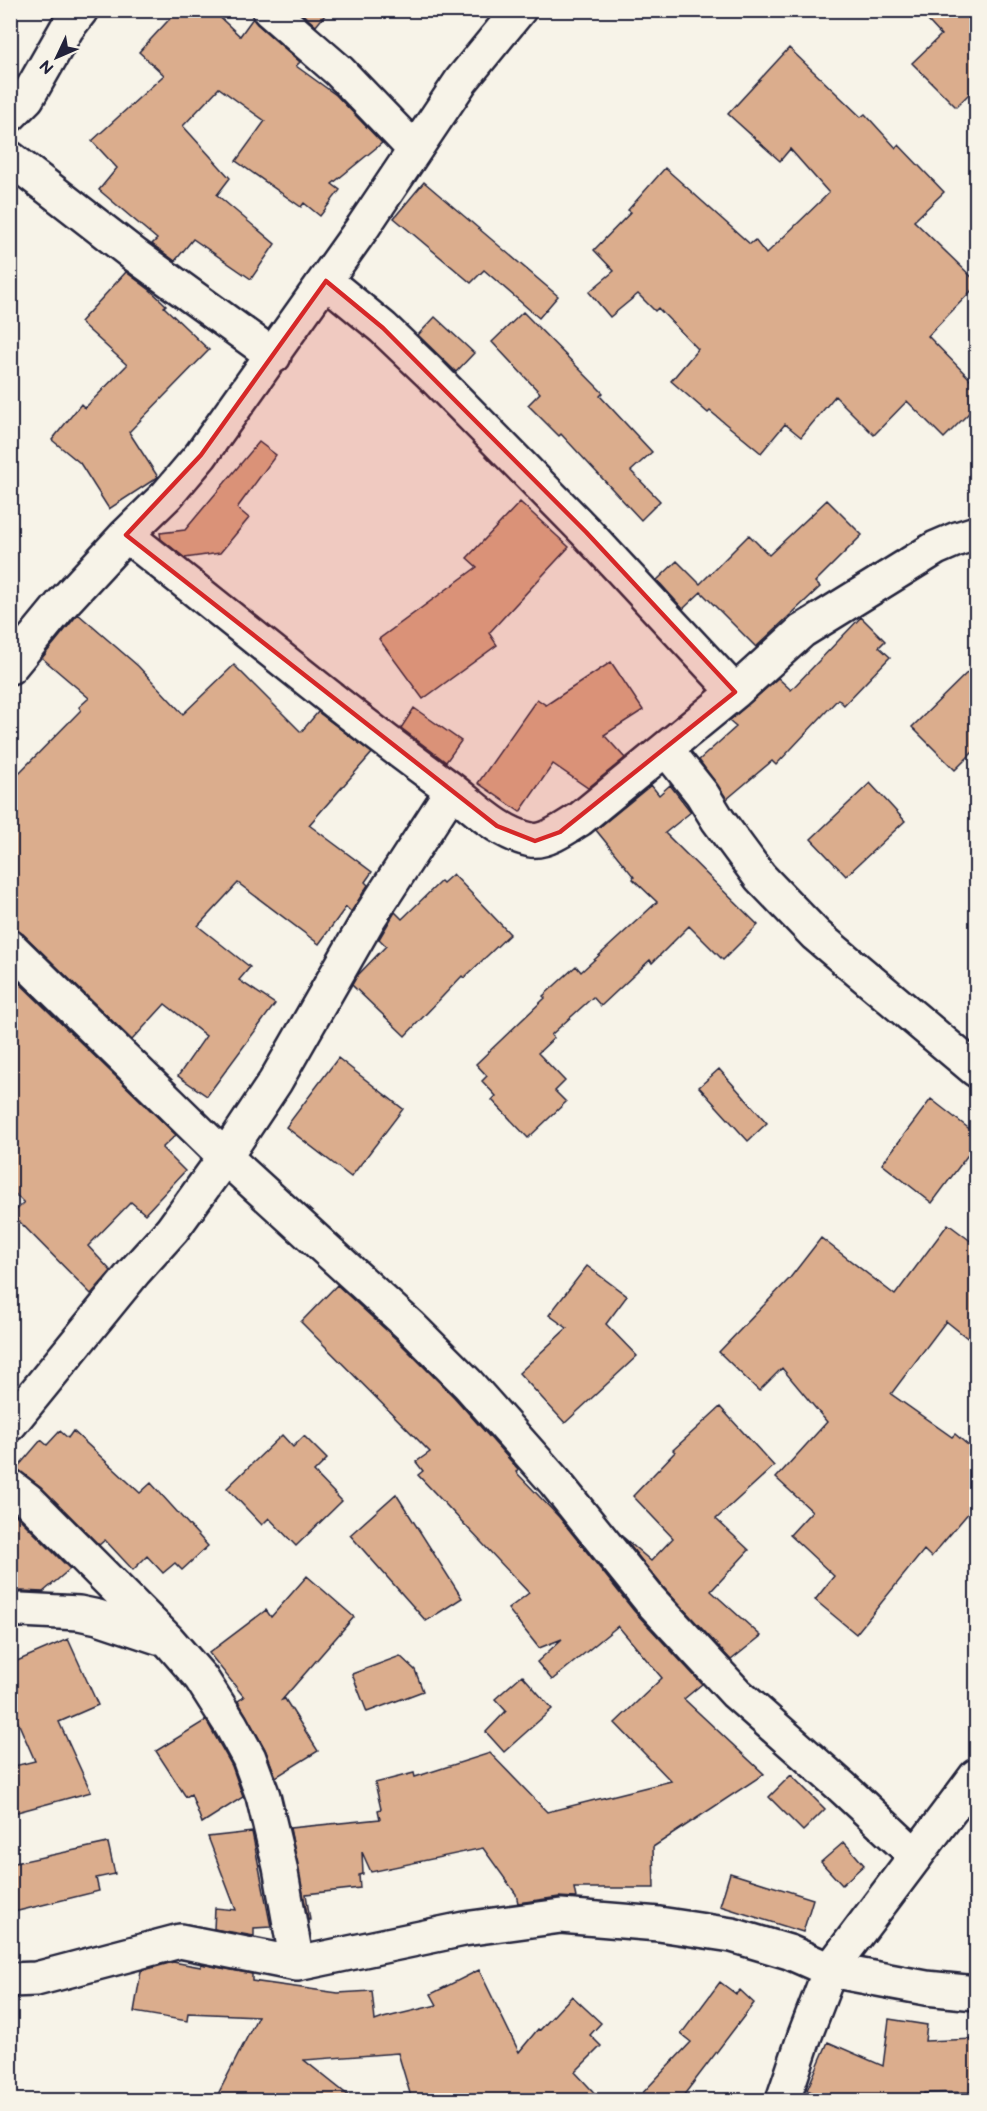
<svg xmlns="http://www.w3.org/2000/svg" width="987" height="2111" font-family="'Balsamiq Sans',sans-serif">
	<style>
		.building { fill: #dbad8d; stroke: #22223b; stroke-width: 1.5 }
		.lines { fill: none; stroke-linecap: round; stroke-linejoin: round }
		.minor-casing { stroke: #22223b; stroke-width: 38 }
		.minor { stroke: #f7f3e8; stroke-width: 33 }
		.marked { fill: #d62828; fill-opacity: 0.2; stroke: #d62828; stroke-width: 4.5; stroke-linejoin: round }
	</style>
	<rect width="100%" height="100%" fill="#f7f3e8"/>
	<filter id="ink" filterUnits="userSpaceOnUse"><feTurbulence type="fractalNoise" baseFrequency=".0167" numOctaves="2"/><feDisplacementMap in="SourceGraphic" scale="12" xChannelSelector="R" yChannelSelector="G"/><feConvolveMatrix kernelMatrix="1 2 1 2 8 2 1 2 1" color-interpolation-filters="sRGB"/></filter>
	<g filter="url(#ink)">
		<!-- building -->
		<path class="building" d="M 178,10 L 212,10 L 240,36 L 253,18 L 257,24 L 300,62 L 296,66 L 336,95 L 382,143 L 332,184 L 340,190 L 320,216 L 304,203 L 301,207 L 236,161 L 265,121 L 219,88 L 183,126 L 230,178 L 217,195 L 275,244 L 251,279 L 193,239 L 175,261 L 152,244 L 157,239 L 99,190 L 117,168 L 92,141 L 164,75 L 139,52 Z
			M 298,10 L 329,10 L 316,26 Z
			M 918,10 L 976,10 L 976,87 L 956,107 L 912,63 L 941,35 Z
			M 789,48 L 861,117 L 865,114 L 896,148 L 899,145 L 944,192 L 914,221 L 976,281 L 976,286 L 928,336 L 976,385 L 976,406 L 944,438 L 907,401 L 874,435 L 835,396 L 801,437 L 785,424 L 761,453 L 710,411 L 708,413 L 671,381 L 698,349 L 658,308 L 655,311 L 638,294 L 610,317 L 589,292 L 614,271 L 594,250 L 631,212 L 628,210 L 665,168 L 750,244 L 755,240 L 766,254 L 829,193 L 790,149 L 780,161 L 728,114 Z
			M 424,182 L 558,296 L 539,318 L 484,270 L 471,283 L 394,218 Z
			M 126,272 L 150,290 L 166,305 L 164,307 L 209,350 L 129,432 L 158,477 L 109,509 L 80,463 L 52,440 L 81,404 L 85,408 L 127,365 L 80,322 Z
			M 523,312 L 603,393 L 600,396 L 652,452 L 631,471 L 660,501 L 641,520 L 561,434 L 559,436 L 528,405 L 540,393 L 492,342 Z
			M 435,317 L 474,353 L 456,372 L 418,335 Z
			M 259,442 L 276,455 L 237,508 L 249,518 L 220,553 L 185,558 L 161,539 L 160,533 L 185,530 Z
			M 827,500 L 862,535 L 815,582 L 820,587 L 756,647 L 701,592 L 683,609 L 657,580 L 677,561 L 700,584 L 749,535 L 769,555 Z
			M 520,502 L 569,547 L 489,633 L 497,645 L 423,699 L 379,639 L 477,567 L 467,558 Z
			M 78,614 L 138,666 L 183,714 L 234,665 L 301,732 L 318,712 L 372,753 L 309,825 L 372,872 L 365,882 L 368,885 L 351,912 L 346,907 L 319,944 L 238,883 L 198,926 L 250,967 L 239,980 L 275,1004 L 207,1096 L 178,1076 L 206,1036 L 165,1004 L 132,1040 L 23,934 L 10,929 L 10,782 L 81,710 L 79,707 L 89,698 L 42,658 Z
			M 861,617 L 885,641 L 879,647 L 890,657 L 844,705 L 838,699 L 776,765 L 772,761 L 727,799 L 699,760 L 736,727 L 729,721 L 778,678 L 791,690 Z
			M 611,662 L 643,710 L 604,735 L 625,758 L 588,788 L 553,764 L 520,812 L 478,783 L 537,699 L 546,705 Z
			M 976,664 L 976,749 L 955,770 L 912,727 Z
			M 414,708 L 461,741 L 446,762 L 401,728 Z
			M 870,783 L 905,821 L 846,876 L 811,839 Z
			M 651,785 L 659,795 L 670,785 L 691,812 L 665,833 L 758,925 L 723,960 L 689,926 L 652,963 L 650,960 L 601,1006 L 593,997 L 551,1035 L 554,1038 L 538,1053 L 565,1081 L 555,1091 L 566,1102 L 528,1138 L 492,1100 L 496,1096 L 482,1081 L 487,1076 L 476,1064 L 545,998 L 543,996 L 576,966 L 581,972 L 657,902 L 633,879 L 634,877 L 596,830 Z
			M 453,874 L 510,934 L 464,978 L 462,976 L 405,1036 L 352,985 L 357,976 L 386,946 L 379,939 L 395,912 L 402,919 L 441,881 L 443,883 Z
			M 10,974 L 176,1135 L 162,1148 L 185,1171 L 145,1214 L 131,1202 L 88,1246 L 111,1271 L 91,1294 L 12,1214 L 24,1203 L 10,1189 Z
			M 338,1058 L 403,1109 L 351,1177 L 286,1127 Z
			M 719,1069 L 767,1123 L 748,1141 L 699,1087 Z
			M 931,1099 L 976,1134 L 976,1144 L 932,1203 L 882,1164 Z
			M 948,1224 L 976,1245 L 976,1345 L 946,1321 L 891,1394 L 952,1437 L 955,1434 L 976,1452 L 976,1504 L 931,1557 L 924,1550 L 856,1634 L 815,1600 L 834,1576 L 790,1535 L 812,1511 L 776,1478 L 827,1422 L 782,1368 L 759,1391 L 719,1352 L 790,1278 L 821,1238 L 895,1295 Z
			M 587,1266 L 627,1296 L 606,1324 L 637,1356 L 565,1423 L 519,1373 L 567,1328 L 549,1315 Z
			M 337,1285 L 397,1340 L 454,1397 L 518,1469 L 516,1472 L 559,1517 L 634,1611 L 702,1684 L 684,1699 L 764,1774 L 653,1847 L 654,1888 L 574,1888 L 576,1898 L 559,1897 L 518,1903 L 516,1894 L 483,1848 L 371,1872 L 362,1852 L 363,1874 L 359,1875 L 360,1888 L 306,1894 L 310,1920 L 308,1920 L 290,1828 L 380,1819 L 378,1810 L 381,1809 L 375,1783 L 414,1773 L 415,1777 L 490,1753 L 547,1812 L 671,1781 L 615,1723 L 662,1678 L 618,1626 L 552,1680 L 537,1662 L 562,1639 L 539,1648 L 508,1609 L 529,1593 L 418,1475 L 423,1471 L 416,1462 L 430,1452 L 301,1322 Z
			M 720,1407 L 774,1466 L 716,1519 L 749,1550 L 711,1591 L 761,1636 L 731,1660 L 663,1587 L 623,1537 L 651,1561 L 673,1538 L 633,1496 L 675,1452 L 673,1450 Z
			M 60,1431 L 68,1438 L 73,1431 L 140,1493 L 151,1483 L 208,1546 L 182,1570 L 175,1563 L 163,1573 L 147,1556 L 133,1570 L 105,1540 L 99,1545 L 41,1487 L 16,1469 L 41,1440 L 47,1445 Z
			M 282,1435 L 293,1447 L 304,1436 L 327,1459 L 314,1472 L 342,1501 L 296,1546 L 269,1518 L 262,1525 L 227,1488 Z
			M 396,1494 L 462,1598 L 426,1621 L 350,1535 Z
			M 13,1512 L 70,1569 L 43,1592 L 21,1591 L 10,1595 L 10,1514 Z
			M 307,1576 L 354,1617 L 282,1700 L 285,1699 L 318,1751 L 276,1777 L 265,1749 L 238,1701 L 244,1697 L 209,1653 L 266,1610 L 271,1617 Z
			M 68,1639 L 98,1705 L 59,1722 L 91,1792 L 10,1814 L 10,1767 L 35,1761 L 10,1704 L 10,1664 Z
			M 400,1656 L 415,1670 L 423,1691 L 367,1712 L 352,1674 Z
			M 522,1675 L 552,1709 L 504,1752 L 486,1732 L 506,1711 L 495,1699 Z
			M 206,1720 L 232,1766 L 243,1797 L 202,1823 L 191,1794 L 186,1797 L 156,1751 Z
			M 791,1775 L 825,1809 L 803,1831 L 769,1797 Z
			M 252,1832 L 271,1927 L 254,1928 L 254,1936 L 214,1929 L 215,1908 L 236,1910 L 208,1837 Z
			M 844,1842 L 864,1865 L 842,1885 L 821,1862 Z
			M 108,1843 L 115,1874 L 96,1878 L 99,1891 L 10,1913 L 10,1864 Z
			M 730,1873 L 813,1899 L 803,1932 L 720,1906 Z
			M 173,1962 L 201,1967 L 201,1964 L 252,1974 L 252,1981 L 338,1993 L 372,1991 L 375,2021 L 383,2018 L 437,2005 L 431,1994 L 479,1970 L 519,2052 L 538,2029 L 540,2030 L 572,1996 L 601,2023 L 590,2035 L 601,2046 L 575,2072 L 601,2100 L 412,2100 L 398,2053 L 304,2060 L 354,2100 L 215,2100 L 258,2016 L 188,2013 L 187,2021 L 134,2012 L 141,1971 Z
			M 720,1982 L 736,1994 L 740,1990 L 754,2003 L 680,2100 L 636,2100 L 691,2042 L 681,2034 Z
			M 889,2019 L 927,2025 L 925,2041 L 976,2039 L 976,2092 L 924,2093 L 923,2100 L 830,2100 L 807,2090 L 828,2042 L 883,2066 Z"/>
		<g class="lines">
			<!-- minor casing -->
			<g class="minor-casing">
				<path id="minor" d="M 269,10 L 339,71 L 414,149
					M 10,115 L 27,98 L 67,28 L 81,10
					M 10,158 L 136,256 L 274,356
					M 326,281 L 383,328 L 429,372 L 586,532 L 735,692
					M 126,535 C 232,618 335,705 444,784 C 472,804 497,833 531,840 C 545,843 569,826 580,819 L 735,692 L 802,631 L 936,548 L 957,539 L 976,533
					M 10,667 L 61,605 L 126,535 L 167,495 L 201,455 L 363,227 L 461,81 L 519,10
					M 666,749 L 702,794 L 718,820 L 760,877 L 816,935 L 976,1070
					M 10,947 L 225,1157 L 410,1326 L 468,1384 L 555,1482 L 649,1599 L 736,1693 L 841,1786 L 916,1856
					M 10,1424 L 134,1272 L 172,1230 L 225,1157 L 275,1082 L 369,918 L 452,790
					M 10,1486 L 28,1500 L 168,1640 L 201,1678 L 231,1725 L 249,1758 L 263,1796 L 280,1867 L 297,1964
					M 21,1610 L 79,1613 L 98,1617 L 158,1637
					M 10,1980 L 36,1979 L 180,1941 L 297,1964 L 464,1929 L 561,1916 L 659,1924 L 732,1935 L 789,1952 L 830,1970 L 926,1988 L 976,1993
					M 783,2100 L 805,2035 L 830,1970 L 976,1776"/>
			</g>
			<!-- minor -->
			<use href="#minor" class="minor"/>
		</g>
	</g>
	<!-- marked area -->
	<path class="marked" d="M 326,281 L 383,328 L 586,532 L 735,692 L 560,832 L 535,841 L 497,826 L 126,535 L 201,455 Z"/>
	<!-- margin -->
	<rect width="987" height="2111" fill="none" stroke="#f7f3e8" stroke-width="36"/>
	<rect x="18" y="18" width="951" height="2075" fill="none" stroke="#22223b" stroke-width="2" filter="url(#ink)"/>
	<!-- north arrow -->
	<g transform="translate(57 57) rotate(226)" stroke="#f7f3e8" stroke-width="4.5" paint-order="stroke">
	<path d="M0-4.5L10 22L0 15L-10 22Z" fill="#22223b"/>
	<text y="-9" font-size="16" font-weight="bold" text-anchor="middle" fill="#22223b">N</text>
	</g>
</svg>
